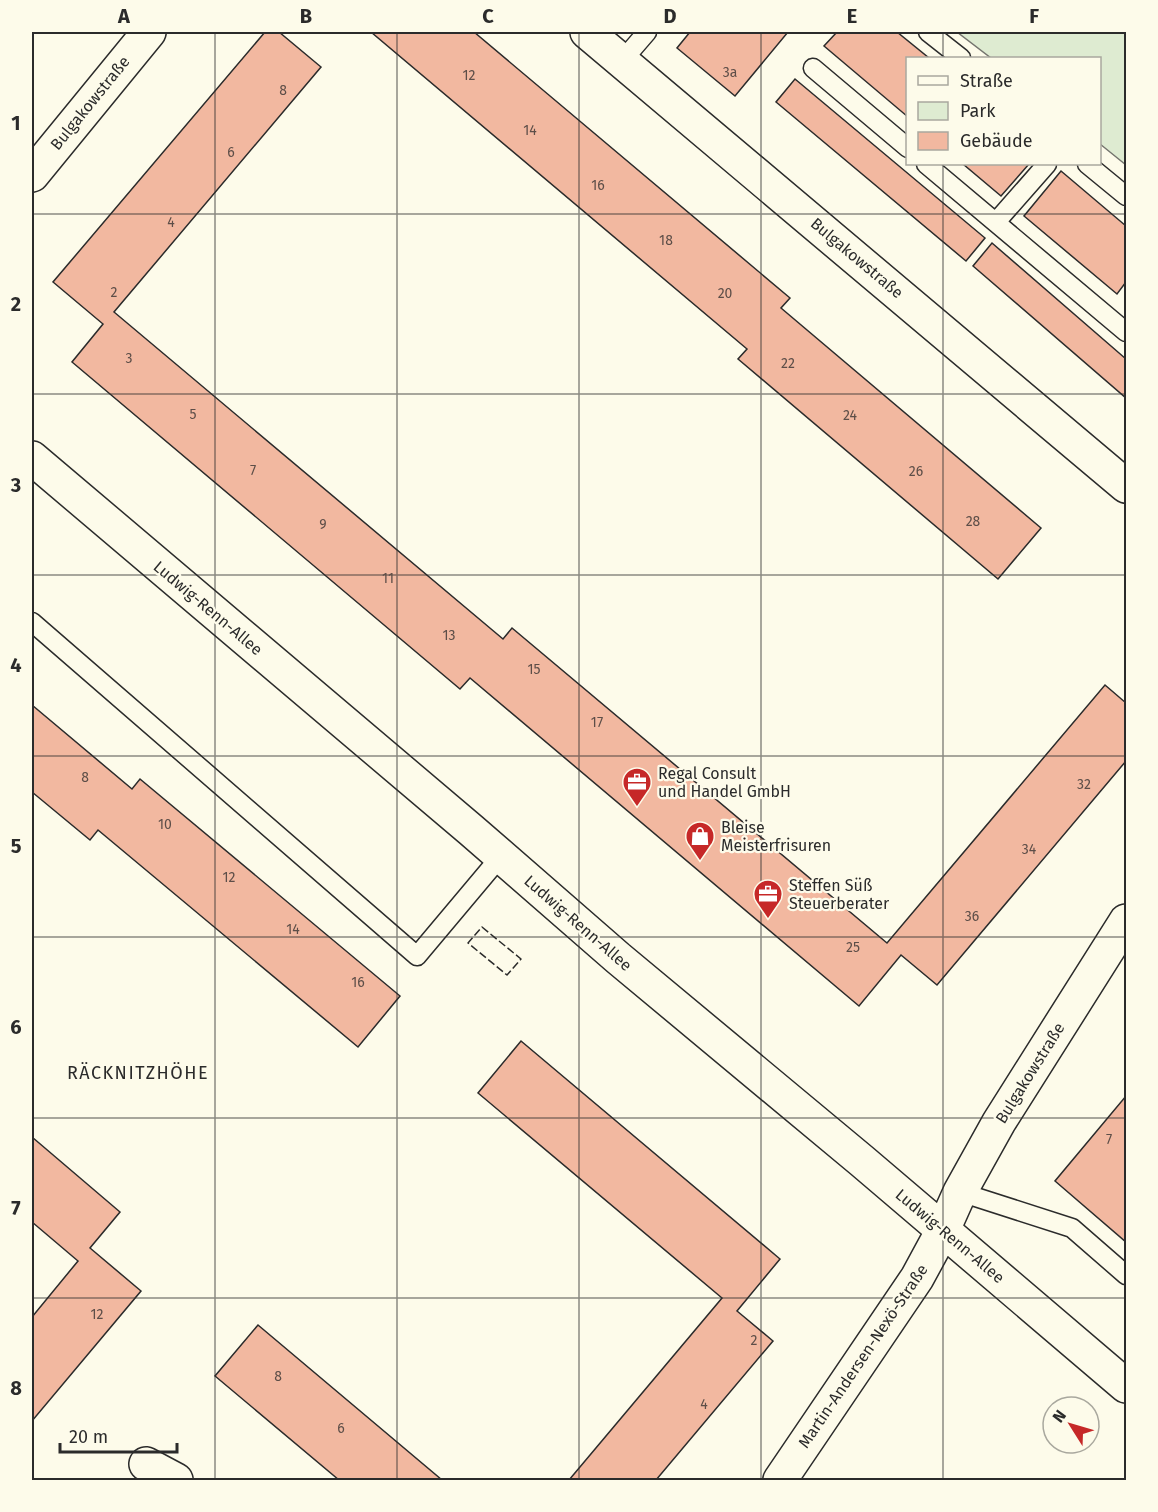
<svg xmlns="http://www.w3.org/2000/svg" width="1158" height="1512" font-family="'Fira Sans',sans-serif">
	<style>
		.green { fill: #deebd1; stroke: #74746e; stroke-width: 1.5 }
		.building { fill: #f2b8a0; stroke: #2b2b2b; stroke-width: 1.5 }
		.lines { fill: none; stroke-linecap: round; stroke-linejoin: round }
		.service-casing { stroke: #2b2b2b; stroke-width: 21 }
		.minor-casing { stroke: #2b2b2b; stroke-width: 36 }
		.service { stroke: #fdfbea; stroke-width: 18 }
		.minor { stroke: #fdfbea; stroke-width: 33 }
		.fence { stroke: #2b2b2b; stroke-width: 1.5; stroke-dasharray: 8 3; stroke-linecap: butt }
		.grid { fill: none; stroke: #2b2b2b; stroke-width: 1.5; stroke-opacity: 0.55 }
		.labels { text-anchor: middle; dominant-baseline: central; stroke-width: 4.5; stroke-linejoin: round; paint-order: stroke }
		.number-label { font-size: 14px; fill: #5d4e48 }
		.street-label { font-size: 16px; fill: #2b2b2b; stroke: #fdfbea }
		.poi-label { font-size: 16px; fill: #2b2b2b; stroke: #fdfbea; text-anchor: start }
		.neighbourhood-label { font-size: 18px; letter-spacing: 1.5px; fill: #2b2b2b; stroke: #fdfbea }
		.neatline { fill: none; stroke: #2b2b2b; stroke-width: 2 }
		.grid-label { font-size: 20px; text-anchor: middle; font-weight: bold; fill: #2b2b2b }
	</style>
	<rect width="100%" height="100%" fill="#fdfbea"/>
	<!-- green -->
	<path class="green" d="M 957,32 L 1126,32 L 1126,165 L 1100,144 L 1100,58 L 991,58 Z"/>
	<!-- building -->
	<path class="building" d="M 265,32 L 279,32 L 321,67 L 114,312 L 503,639 L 512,628 L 887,943 L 1105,685 L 1126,703 L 1126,761 L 937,985 L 901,955 L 859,1006 L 470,678 L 460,689 L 72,362 L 103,324 L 53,282 Z
		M 371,32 L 474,32 L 790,298 L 781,308 L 1041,528 L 998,579 L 738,359 L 747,349 Z
		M 690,32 L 788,32 L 735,96 L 677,48 Z
		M 837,32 L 897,32 L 929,58 L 908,58 L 908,117 L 824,46 Z
		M 795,79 L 985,238 L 966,261 L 776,102 Z
		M 963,164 L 1029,164 L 1001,196 Z
		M 1061,171 L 1126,226 L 1126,282 L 1117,294 L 1024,216 Z
		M 992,243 L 1126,359 L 1126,398 L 973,266 Z
		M 32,705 L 132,789 L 140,779 L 400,996 L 358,1047 L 98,830 L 90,840 L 32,792 Z
		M 521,1041 L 780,1259 L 737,1311 L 773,1341 L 656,1480 L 569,1480 L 722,1298 L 478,1093 Z
		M 1126,1096 L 1126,1242 L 1055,1181 Z
		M 32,1137 L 120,1212 L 90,1248 L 141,1291 L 32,1421 L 32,1317 L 78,1261 L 32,1222 Z
		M 258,1325 L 442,1480 L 339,1480 L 215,1376 Z"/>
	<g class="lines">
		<!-- service casing -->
		<g class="service-casing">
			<path id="service" d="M 928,32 L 961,58
				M 622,61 L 647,32
				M 813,68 L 908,148
				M 926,164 L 1126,332
				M 1087,164 L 1126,196
				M 996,222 L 1047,164
				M 32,622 L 417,956 L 501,856
				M 960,1192 L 1072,1228 L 1126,1275"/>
		</g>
		<!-- minor casing -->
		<g class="minor-casing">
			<path id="minor" d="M 587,32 L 1126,486
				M 32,175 L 149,32
				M 32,458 L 471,830 L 618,958 L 862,1161 L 1126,1386
				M 146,1464 L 176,1480
				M 780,1480 L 917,1278 L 943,1230 L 960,1192 L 999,1122 L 1126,921"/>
		</g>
		<!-- service -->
		<use href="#service" class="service"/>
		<!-- minor -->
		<use href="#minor" class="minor"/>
		<!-- fence -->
		<path class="fence" d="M 482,927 L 521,959 L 507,975 L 468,943 Z"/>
	</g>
	<!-- grid -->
	<path class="grid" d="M 215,32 L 215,1480M 397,32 L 397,1480M 579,32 L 579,1480M 761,32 L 761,1480M 943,32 L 943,58M 943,164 L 943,1480M 32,214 L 1126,214M 32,394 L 1126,394M 32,575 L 1126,575M 32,756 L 1126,756M 32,937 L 1126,937M 32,1118 L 1126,1118M 32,1298 L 1126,1298"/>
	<!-- icons -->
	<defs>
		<g id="office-pin" transform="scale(1.5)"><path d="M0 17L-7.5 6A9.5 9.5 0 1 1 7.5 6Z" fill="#c62828" stroke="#fdfbea"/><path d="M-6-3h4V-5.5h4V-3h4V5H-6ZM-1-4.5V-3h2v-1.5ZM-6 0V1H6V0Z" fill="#fff"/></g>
		<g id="shop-pin" transform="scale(1.5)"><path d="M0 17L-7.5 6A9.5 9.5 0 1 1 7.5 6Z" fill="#c62828" stroke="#fdfbea"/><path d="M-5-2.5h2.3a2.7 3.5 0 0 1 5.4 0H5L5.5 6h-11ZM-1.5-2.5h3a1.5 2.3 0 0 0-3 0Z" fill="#fff"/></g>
	</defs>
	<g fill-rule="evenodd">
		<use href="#office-pin" x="637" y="782"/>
		<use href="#shop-pin" x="700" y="836"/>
		<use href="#office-pin" x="768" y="894"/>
	</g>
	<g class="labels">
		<!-- number labels -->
		<g class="number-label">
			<text x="730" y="72">3a</text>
			<text x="469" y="75">12</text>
			<text x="283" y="90">8</text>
			<text x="530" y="130">14</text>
			<text x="231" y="152">6</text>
			<text x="598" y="185">16</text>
			<text x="171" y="222">4</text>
			<text x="666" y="240">18</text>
			<text x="114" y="292">2</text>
			<text x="725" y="293">20</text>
			<text x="129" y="358">3</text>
			<text x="788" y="363">22</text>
			<text x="193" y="414">5</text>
			<text x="850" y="415">24</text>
			<text x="253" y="470">7</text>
			<text x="916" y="471">26</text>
			<text x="973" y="521">28</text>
			<text x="323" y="524">9</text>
			<text x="388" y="578">11</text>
			<text x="449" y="635">13</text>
			<text x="534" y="669">15</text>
			<text x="597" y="722">17</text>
			<text x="85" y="777">8</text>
			<text x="1084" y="784">32</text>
			<text x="165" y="824">10</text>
			<text x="1029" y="849">34</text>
			<text x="229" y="877">12</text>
			<text x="972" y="916">36</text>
			<text x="293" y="929">14</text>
			<text x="853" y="947">25</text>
			<text x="358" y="982">16</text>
			<text x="1109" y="1139">7</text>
			<text x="97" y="1314">12</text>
			<text x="754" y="1340">2</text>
			<text x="278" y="1376">8</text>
			<text x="704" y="1404">4</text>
			<text x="341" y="1428">6</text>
		</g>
		<!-- street labels -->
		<g class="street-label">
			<text transform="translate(90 103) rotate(-51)">Bulgakowstraße</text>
			<text transform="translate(857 258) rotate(40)">Bulgakowstraße</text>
			<text transform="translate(208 608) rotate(40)">Ludwig-Renn-Allee</text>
			<text transform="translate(578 923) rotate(41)">Ludwig-Renn-Allee</text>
			<text transform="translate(1030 1073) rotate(-58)">Bulgakowstraße</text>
			<text transform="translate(950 1236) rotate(40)">Ludwig-Renn-Allee</text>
			<text transform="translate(863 1356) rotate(-56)">Martin-Andersen-Nexö-Straße</text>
		</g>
		<!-- poi labels -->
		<g class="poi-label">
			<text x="658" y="773">Regal Consult<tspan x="658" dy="18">und Handel GmbH</tspan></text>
			<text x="721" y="827">Bleise<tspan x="721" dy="18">Meisterfrisuren</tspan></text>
			<text x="789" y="885">Steffen Süß<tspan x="789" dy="18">Steuerberater</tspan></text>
		</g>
		<!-- neighbourhood labels -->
		<g class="neighbourhood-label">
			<text x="138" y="1073">RÄCKNITZHÖHE</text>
		</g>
	</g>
	<!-- border -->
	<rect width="1158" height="1512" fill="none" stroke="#fdfbea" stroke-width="66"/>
	<!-- legend -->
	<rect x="906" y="57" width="195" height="108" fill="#fdfbea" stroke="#a9a89e" stroke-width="1.5"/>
	<rect x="918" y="76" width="30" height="9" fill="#fdfbea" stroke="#a9a89e" stroke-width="1.5"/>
	<text x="960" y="87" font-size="18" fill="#2b2b2b">Straße</text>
	<rect x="918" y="102" width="30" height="18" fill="#deebd1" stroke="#a9a89e" stroke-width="1.5"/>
	<text x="960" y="117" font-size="18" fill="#2b2b2b">Park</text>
	<rect x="918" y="132" width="30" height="18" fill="#f2b8a0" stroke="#a9a89e" stroke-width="1.5"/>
	<text x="960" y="147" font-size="18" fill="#2b2b2b">Gebäude</text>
	<!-- north arrow -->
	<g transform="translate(1071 1425) rotate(307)"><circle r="28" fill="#fdfbea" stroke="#a9a89e" stroke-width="1.5"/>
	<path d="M0-4.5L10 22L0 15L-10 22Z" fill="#c62828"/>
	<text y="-9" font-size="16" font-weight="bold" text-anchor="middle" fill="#2b2b2b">N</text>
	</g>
	<!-- scale -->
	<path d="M60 1443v9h117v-9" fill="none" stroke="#2b2b2b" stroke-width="3"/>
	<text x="69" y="1443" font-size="18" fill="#2b2b2b" stroke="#fdfbea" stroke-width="4.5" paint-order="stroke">20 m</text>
	<rect x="33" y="33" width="1092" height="1446" class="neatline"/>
	<g class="grid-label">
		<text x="124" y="23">A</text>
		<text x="306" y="23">B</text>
		<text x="488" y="23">C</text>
		<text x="670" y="23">D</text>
		<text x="852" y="23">E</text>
		<text x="1034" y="23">F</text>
		<text x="16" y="130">1</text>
		<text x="16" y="311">2</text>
		<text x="16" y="492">3</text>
		<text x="16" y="672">4</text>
		<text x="16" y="853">5</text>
		<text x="16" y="1034">6</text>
		<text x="16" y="1215">7</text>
		<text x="16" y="1395">8</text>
	</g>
</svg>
